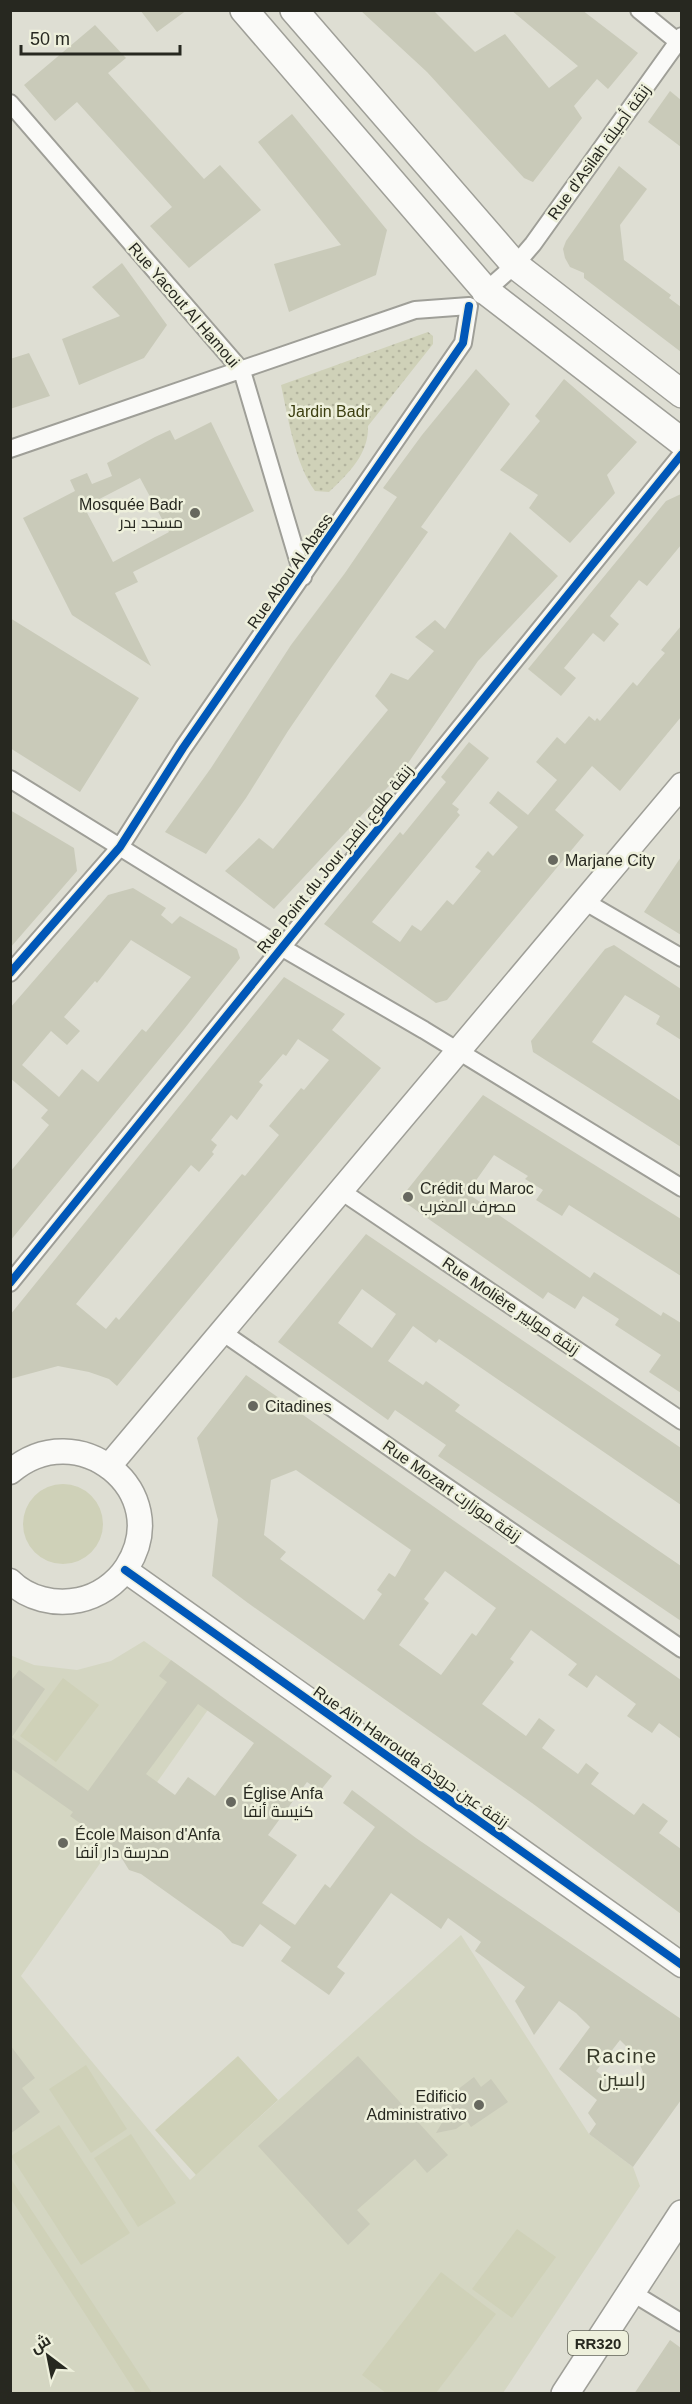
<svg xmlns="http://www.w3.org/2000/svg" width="692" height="2404" font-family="Helvetica,Cairo,sans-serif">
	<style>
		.built { fill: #d4d6c2 }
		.grass { fill: #cfd1b8 }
		.garden { fill: url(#garden-dots) }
		.building { fill: #c9cab9; fill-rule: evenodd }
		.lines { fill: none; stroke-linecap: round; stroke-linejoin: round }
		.street-casing { stroke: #9f9f98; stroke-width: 20 }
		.secondary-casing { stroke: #9f9f98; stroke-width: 27 }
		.primary-casing { stroke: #9f9f98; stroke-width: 30 }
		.street { stroke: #fafaf8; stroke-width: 16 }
		.secondary { stroke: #fafaf8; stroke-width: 24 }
		.primary { stroke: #fafaf8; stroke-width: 27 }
		.cycleway-casing { stroke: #eef0dc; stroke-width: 11 }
		.cycleway { stroke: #0057b8; stroke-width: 8 }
		.poi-dot { fill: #67685f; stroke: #eef0dc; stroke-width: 2 }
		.labels { text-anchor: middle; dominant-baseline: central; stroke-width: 5; stroke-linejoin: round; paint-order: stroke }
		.shield { fill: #eef0dc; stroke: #636458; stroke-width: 1.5 }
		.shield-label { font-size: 15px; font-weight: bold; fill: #272820 }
		.street-label { font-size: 16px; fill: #272820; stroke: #eef0dc }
		.park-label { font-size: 16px; fill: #3c3f10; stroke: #eef0dc }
		.poi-label { font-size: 16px; fill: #272820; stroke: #eef0dc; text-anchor: start }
		.quarter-label { font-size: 20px; letter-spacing: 1.5px; fill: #3a3c2c; stroke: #eef0dc }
	</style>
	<defs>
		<pattern id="garden-dots" width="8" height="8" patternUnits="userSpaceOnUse" patternTransform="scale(1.5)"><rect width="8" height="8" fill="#cfd1b8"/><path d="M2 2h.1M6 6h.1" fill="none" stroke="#b2b39e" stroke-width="1.8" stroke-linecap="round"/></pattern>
	</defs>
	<rect width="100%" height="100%" fill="#deded3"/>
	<!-- built -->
	<path class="built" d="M 144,1641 L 219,1694 L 21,1976 L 190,2180 L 461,1935 L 589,2134 L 633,2167 L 640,2186 L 503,2393 L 11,2393 L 10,1655 L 34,1665 L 77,1670 L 111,1661 Z"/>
	<!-- grass -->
	<path class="grass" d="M23 1524a40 40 0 1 1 80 0a40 40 0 1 1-80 0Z
		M 63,1678 L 99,1705 L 56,1762 L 20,1736 Z
		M 238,2056 L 278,2100 L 196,2175 L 155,2130 Z
		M 86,2065 L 127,2129 L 91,2153 L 49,2089 Z
		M 59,2125 L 130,2233 L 81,2265 L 11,2156 Z
		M 131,2134 L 176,2203 L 138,2227 L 94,2158 Z
		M 11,2179 L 152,2393 L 136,2393 L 11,2199 Z
		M 517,2229 L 556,2257 L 512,2318 L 472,2289 Z
		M 441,2272 L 496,2314 L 436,2393 L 386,2393 L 362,2375 Z"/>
	<!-- garden -->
	<path class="garden" d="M 428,332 L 433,336 L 433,344 L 368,426 C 369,454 348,474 329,492 L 315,491 C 295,464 288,417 281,385 Z"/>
	<!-- building -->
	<path class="building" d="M 140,10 L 187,10 L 157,32 Z
		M 360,10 L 433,10 L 475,52 L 505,34 L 549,88 L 578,66 L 511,10 L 582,10 L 638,53 L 608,89 L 597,79 L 574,106 L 582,118 L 533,182 L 524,178 L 427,72 Z
		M 95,25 L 126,58 L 108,73 L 204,179 L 220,165 L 261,210 L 189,268 L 150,226 L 172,207 L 77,102 L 55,121 L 24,85 Z
		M 670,91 L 681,100 L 681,147 L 648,122 Z
		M 292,114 L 387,230 L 376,275 L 289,312 L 274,264 L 341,245 L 258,142 Z
		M 619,166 L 647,189 L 620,225 L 624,260 L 671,295 L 669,298 L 681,307 L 681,352 L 584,278 L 584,273 L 570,267 L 565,258 L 563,249 L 566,241 Z
		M 122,263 L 167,325 L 144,358 L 79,385 L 62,339 L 120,316 L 92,287 Z
		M 29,353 L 50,396 L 10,409 L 10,359 Z
		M 476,369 L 510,404 L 421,527 L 428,532 L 329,671 L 288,731 L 246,798 L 206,854 L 165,832 L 211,768 L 291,645 L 345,573 L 397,497 L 383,488 L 422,435 Z
		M 564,379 L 637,442 L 607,475 L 615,493 L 570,543 L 529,508 L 538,495 L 500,470 L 540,421 L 535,416 Z
		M 211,422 L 254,511 L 133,572 L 138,582 L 115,593 L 151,666 L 72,615 L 23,518 L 75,491 L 70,480 L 87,473 L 92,484 L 112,476 L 107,463 L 155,437 L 170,430 L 175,440 ZM 140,478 L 169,532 L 113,562 L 84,507 Z
		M 681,494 L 681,545 L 647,586 L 639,580 L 610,616 L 619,624 L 604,642 L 593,633 L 564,668 L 576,678 L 561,696 L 528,669 L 666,501 Z
		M 510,532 L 558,576 L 478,661 L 402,772 L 274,909 L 225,871 L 259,838 L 273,849 L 388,710 L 375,696 L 391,673 L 408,680 L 434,651 L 415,637 L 435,620 L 445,629 Z
		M 10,618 L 139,698 L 80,792 L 10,748 Z
		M 681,626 L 681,717 L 620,791 L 592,766 L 555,810 L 584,835 L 447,1000 L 436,1003 L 324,924 L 400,832 L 403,835 L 446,782 L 441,777 L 469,742 L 489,758 L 452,804 L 459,809 L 457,812 L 460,815 L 372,922 L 400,942 L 412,925 L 421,931 L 447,900 L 453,905 L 481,871 L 475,867 L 488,851 L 493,856 L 518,827 L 489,803 L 498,791 L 528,815 L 557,780 L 536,762 L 557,737 L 565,744 L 589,716 L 595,721 L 597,718 L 600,721 L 633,682 L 637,686 L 651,669 L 665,653 L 661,650 Z
		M 10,810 L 74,848 L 77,871 L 10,948 Z
		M 681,857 L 681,935 L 644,912 Z
		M 133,888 L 166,908 L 161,915 L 172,924 L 180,916 L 237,949 L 240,958 L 185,1028 L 10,1241 L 10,1172 L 49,1125 L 41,1118 L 48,1110 L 10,1078 L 10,1008 L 108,895 ZM 131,940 L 191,977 L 146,1032 L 142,1029 L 98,1082 L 82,1069 L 59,1097 L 22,1065 L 51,1031 L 67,1045 L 80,1031 L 64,1017 L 95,981 L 97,983 Z
		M 614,945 L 681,989 L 681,1040 L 656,1024 L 660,1016 L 625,995 L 592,1042 L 681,1101 L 681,1147 L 533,1052 L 531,1041 L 605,949 Z
		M 284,977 L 345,1014 L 332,1030 L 381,1068 L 117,1386 L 109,1379 L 89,1372 L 58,1366 L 10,1379 L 10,1315 ZM 298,1039 L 329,1060 L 304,1090 L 301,1088 L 269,1126 L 279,1135 L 245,1176 L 242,1174 L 119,1320 L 116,1317 L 106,1329 L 76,1304 L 191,1165 L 199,1172 L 214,1154 L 212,1152 L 217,1145 L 211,1140 L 231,1115 L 237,1120 L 263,1085 L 259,1082 L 283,1054 L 286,1056 Z
		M 483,1095 L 681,1219 L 681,1276 L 569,1205 L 562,1216 L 536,1200 L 543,1190 L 525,1179 L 528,1176 L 494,1155 L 467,1193 L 590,1278 L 594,1272 L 661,1316 L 663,1312 L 681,1323 L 681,1393 L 649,1372 L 661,1355 L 615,1325 L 619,1319 L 583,1296 L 575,1309 L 548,1292 L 543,1299 L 400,1199 Z
		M 366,1234 L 681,1448 L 681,1505 L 439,1339 L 436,1343 L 413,1326 L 388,1361 L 423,1385 L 426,1381 L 460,1405 L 455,1411 L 681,1566 L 681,1621 L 438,1456 L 446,1445 L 395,1410 L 388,1420 L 278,1342 ZM 362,1289 L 396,1314 L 372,1348 L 338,1323 Z
		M 246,1375 L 681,1680 L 681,1739 L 659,1723 L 652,1733 L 627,1716 L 636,1704 L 596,1675 L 587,1688 L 568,1675 L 577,1664 L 531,1630 L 510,1659 L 514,1662 L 482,1704 L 526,1736 L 539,1718 L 555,1730 L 542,1748 L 578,1774 L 586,1763 L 599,1773 L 591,1784 L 634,1815 L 643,1803 L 668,1821 L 659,1833 L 681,1849 L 681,1914 L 532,1803 L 248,1603 L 212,1576 L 218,1520 L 197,1438 ZM 296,1470 L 411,1550 L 395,1577 L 389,1573 L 377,1590 L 382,1594 L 364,1620 L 280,1559 L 286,1552 L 264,1535 L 271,1480 ZM 445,1571 L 496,1608 L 476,1636 L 472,1633 L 441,1675 L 399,1645 L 429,1603 L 424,1599 Z
		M 171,1660 L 332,1776 L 320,1791 L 307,1782 L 268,1835 L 297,1855 L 262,1903 L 295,1925 L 325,1884 L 330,1888 L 375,1827 L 343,1803 L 352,1790 L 416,1838 L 681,2019 L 681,2100 L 633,2167 L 589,2134 L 596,2124 L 588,2113 L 597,2100 L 559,2069 L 590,2027 L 576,2013 L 559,2001 L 534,2035 L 515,2001 L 525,1987 L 475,1951 L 481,1942 L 448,1918 L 441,1929 L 391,1893 L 337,1967 L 345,1973 L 329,1995 L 281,1961 L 291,1947 L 260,1924 L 243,1947 L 232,1943 L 221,1931 L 141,1874 L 129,1870 L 116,1849 L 70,1816 L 73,1812 L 10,1768 L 10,1682 L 19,1670 L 45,1689 L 12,1737 L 88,1791 L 167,1682 L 159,1676 ZM 198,1704 L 254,1743 L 215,1796 L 188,1777 L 175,1795 L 146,1774 ZM 620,2040 L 637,2057 L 646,2080 L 620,2089 L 596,2071 Z
		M 10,2045 L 35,2078 L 22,2088 L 40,2112 L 10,2134 Z
		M 358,2056 L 448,2155 L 427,2173 L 415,2159 L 357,2210 L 370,2224 L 348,2245 L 258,2146 Z
		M 474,2077 L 481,2087 L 491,2079 L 508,2102 L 471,2127 L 467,2121 L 456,2129 L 436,2133 L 453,2104 L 448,2097 Z
		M 670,2340 L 681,2348 L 681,2394 L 634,2394 Z"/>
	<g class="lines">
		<!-- street casing -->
		<g class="street-casing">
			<path id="street" d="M 639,10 L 682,45
				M 10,103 L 242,371 L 303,577
				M 481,295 L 515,265 L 533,244 L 682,36
				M 10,449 L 415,310 L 469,306
				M 10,779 L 281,947 L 424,1030 L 682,1188
				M 584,901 L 682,958
				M 10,973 L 120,847 L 183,748 L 463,343 L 469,306
				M 341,1191 L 682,1421
				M 10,1283 L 682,454
				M 222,1332 L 682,1649
				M 631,2292 L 682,2323"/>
		</g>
		<!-- secondary casing -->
		<g class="secondary-casing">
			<path id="secondary" d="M 109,1466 L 682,785
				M 10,1472 C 78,1413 175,1492 127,1567 C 116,1584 98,1596 79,1600 C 55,1605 28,1599 10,1581
				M 125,1570 L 682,1965"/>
		</g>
		<!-- primary casing -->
		<g class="primary-casing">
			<path id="primary" d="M 244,10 L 486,291 L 682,442
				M 294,10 L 515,265 L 682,394
				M 565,2394 L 682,2214"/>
		</g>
		<!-- street -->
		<use href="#street" class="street"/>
		<!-- secondary -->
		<use href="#secondary" class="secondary"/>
		<!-- primary -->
		<use href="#primary" class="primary"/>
		<!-- cycleway casing -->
		<g class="cycleway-casing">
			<path id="cycleway" d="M 10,973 L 120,847 L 183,748 L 463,343 L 469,306
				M 10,1283 L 682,454
				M 125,1570 L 682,1965"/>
		</g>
		<!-- cycleway -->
		<use href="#cycleway" class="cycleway"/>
	</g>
	<!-- markers -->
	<g class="poi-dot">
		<circle cx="195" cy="513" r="6"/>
		<circle cx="553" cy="860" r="6"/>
		<circle cx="408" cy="1197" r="6"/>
		<circle cx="253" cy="1406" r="6"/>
		<circle cx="231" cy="1802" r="6"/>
		<circle cx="63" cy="1843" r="6"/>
		<circle cx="479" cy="2105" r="6"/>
	</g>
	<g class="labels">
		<!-- shield labels -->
		<rect class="shield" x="568" y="2331" width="60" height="24" rx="4.5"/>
		<g class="shield-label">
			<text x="598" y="2343">RR320</text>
		</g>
		<!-- street labels -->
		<g class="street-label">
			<text transform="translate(599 152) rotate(-54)">Rue d'Asilah زنقة أصيلة</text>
			<text transform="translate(184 305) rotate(49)">Rue Yacout Al Hamoui</text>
			<text transform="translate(290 571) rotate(-55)">Rue Abou Al Abass</text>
			<text transform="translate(335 859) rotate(-51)">Rue Point du Jour زنقة طلوع الفجر</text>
			<text transform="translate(511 1306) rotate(34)">Rue Molière زنقة موليير</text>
			<text transform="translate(452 1491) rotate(35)">Rue Mozart زنقة موزارت</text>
			<text transform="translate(411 1757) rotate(35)">Rue Aïn Harrouda زنقة عين حرودة</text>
		</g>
		<!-- park labels -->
		<g class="park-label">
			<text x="329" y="411">Jardin Badr</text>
		</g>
		<!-- poi labels -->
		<g class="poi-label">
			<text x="183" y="504" text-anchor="end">Mosquée Badr<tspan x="183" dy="18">مسجد بدر</tspan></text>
			<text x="565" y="860">Marjane City</text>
			<text x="420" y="1188">Crédit du Maroc<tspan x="420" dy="18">مصرف المغرب</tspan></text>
			<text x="265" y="1406">Citadines</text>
			<text x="243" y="1793">Église Anfa<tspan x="243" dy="18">كنيسة أنفا</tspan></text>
			<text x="75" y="1834">École Maison d'Anfa<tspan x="75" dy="18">مدرسة دار أنفا</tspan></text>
			<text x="467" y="2096" text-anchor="end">Edificio<tspan x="467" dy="18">Administrativo</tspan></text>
		</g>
		<!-- quarter labels -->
		<g class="quarter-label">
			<text x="622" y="2056">Racine<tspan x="622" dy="23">راسين</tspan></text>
		</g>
	</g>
	<!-- border -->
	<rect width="692" height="2404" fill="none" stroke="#272820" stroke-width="24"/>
	<!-- north arrow -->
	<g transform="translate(48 2356) rotate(328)" stroke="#eef0dc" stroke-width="4.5" paint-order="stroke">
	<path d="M0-4.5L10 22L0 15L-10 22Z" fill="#272820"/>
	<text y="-9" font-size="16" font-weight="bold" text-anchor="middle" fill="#272820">ش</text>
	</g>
	<!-- scale -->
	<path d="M21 45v9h159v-9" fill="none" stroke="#272820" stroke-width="3"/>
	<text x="30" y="45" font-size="18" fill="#272820" stroke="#eef0dc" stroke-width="4.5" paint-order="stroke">50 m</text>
</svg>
